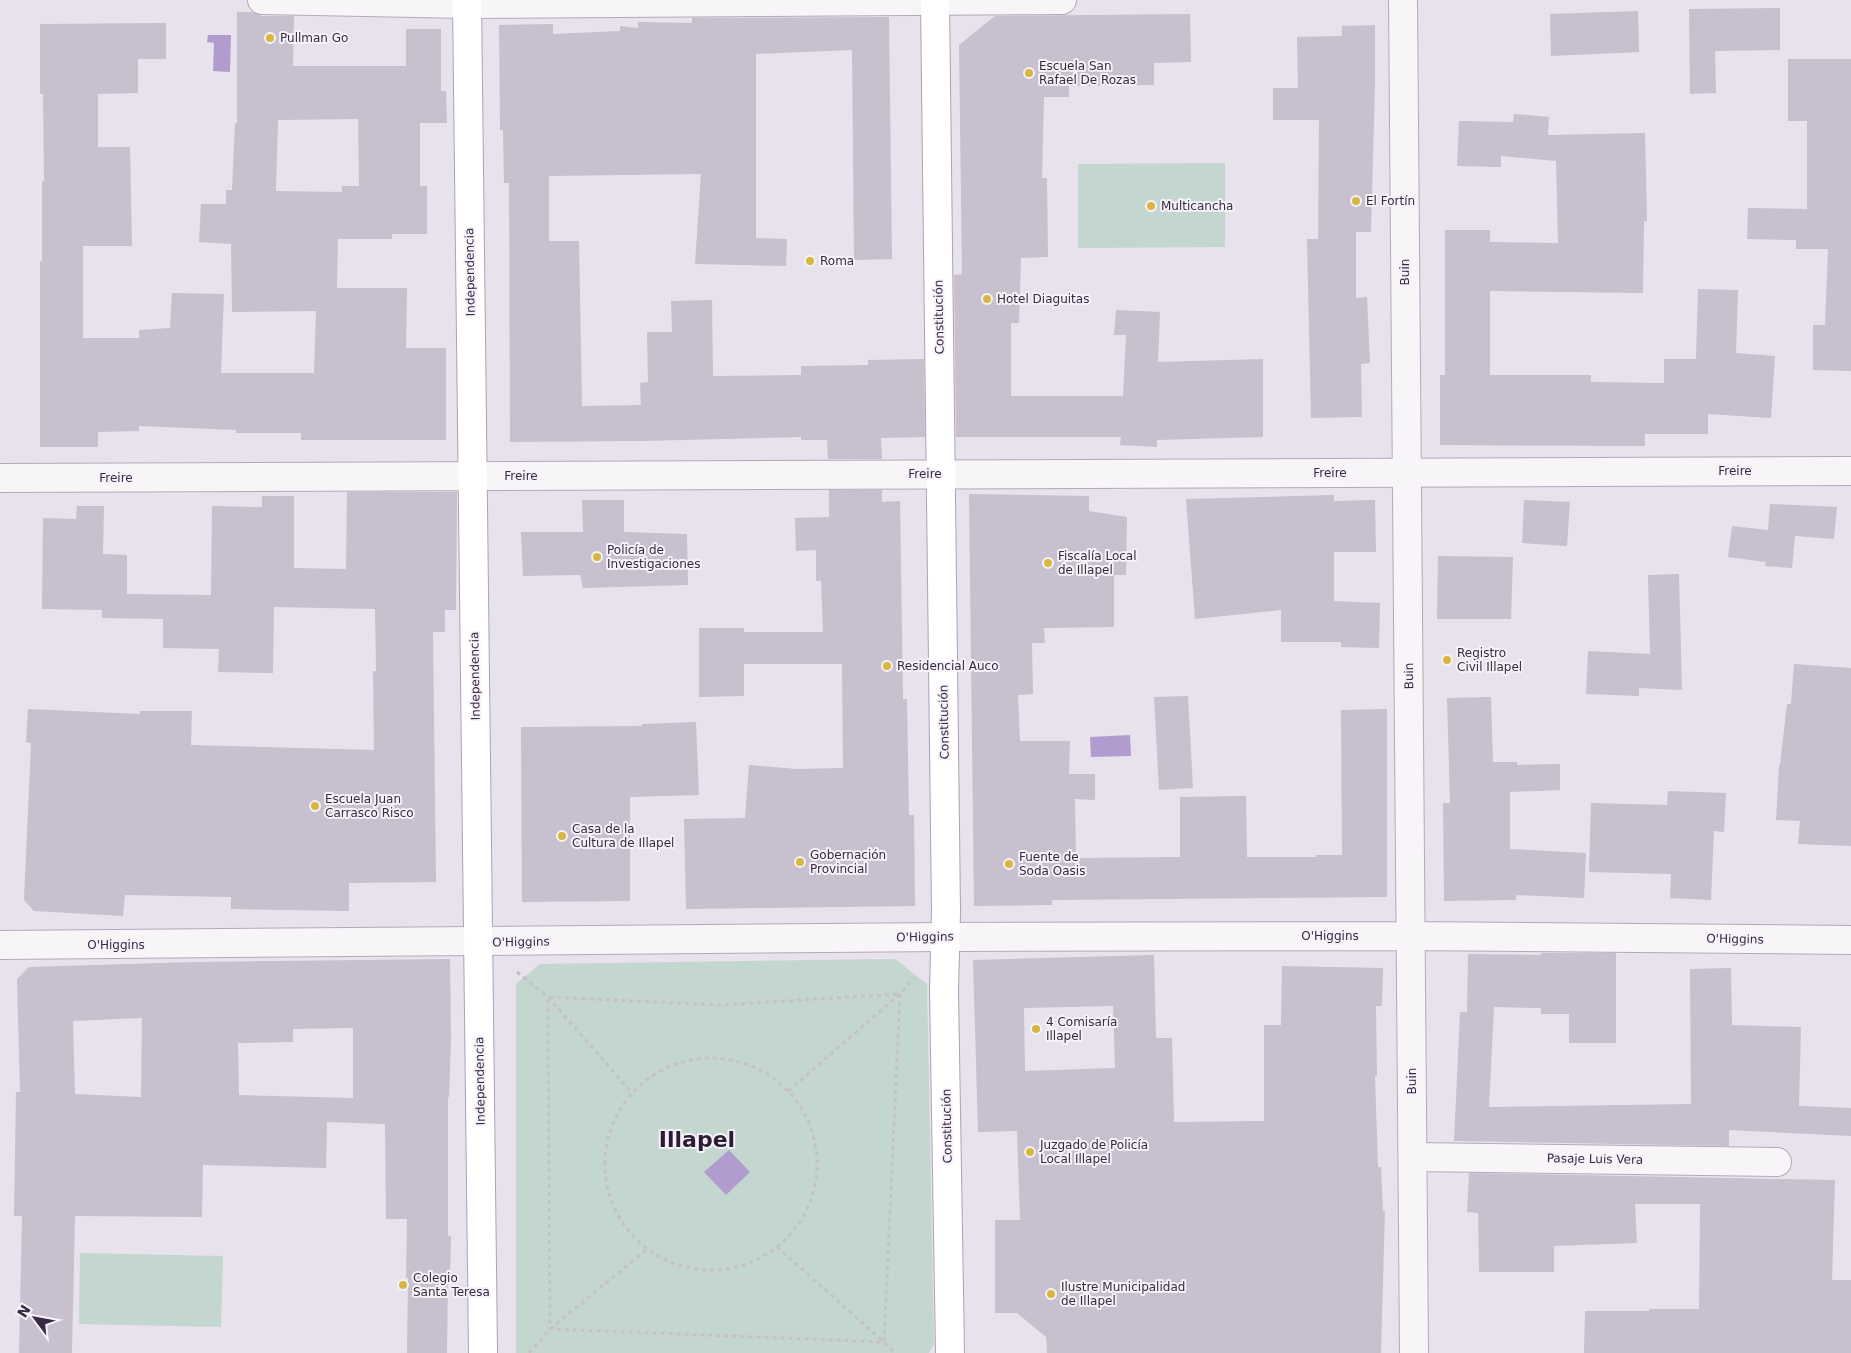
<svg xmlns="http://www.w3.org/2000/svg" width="1851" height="1353" font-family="'DejaVu Sans',sans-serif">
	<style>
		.green { fill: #c3d6d0 }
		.water { fill: #b29bce }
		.building { fill: #c8bfcf; fill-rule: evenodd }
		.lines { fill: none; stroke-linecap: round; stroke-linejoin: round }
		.minor-casing { stroke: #b3aab9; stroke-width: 30 }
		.tertiary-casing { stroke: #b3aab9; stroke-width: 30 }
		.primary-casing { stroke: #ada1b8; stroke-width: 30 }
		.path { stroke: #c6c0ca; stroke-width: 3; stroke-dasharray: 4 4; stroke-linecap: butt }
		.minor { stroke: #f8f5f9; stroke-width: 28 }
		.tertiary { stroke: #f8f5f9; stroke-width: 28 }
		.primary { stroke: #fff; stroke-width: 28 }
		.poi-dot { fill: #d8b640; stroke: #f5f2f8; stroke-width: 2 }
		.labels { text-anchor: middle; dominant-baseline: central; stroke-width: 4; stroke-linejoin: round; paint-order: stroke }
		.poi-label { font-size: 12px; fill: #392945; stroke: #f5f2f8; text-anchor: start }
		.street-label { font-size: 12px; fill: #392945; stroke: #f5f2f8 }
		.town-label { font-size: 22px; font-weight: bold; fill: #2b1b36; stroke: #f5f2f8 }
	</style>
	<rect width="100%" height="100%" fill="#e7e2eb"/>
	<!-- green -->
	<path class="green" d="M 1225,163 L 1225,247 L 1078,248 L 1078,164 Z
		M 895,959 L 927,984 L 934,1344 L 929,1353 L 516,1353 L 516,984 L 540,964 Z
		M 80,1253 L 223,1256 L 221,1327 L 79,1324 Z"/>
	<!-- water -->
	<path class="water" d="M 208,35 L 231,35 L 230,72 L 213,71 L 214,43 L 207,42 Z
		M 1130,735 L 1131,756 L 1091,757 L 1090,737 Z
		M 729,1150 L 750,1172 L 726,1195 L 704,1172 Z"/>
	<!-- building -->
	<path class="building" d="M 1780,8 L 1780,50 L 1715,51 L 1716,93 L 1690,94 L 1689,9 Z
		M 1638,11 L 1639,52 L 1551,56 L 1550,14 Z
		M 237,12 L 253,12 L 262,16 L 294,16 L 293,66 L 406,66 L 406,29 L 441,29 L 441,91 L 446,91 L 447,123 L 420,123 L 420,186 L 427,186 L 427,234 L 392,234 L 392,239 L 338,239 L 337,288 L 407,288 L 406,348 L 446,348 L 446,440 L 301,440 L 301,433 L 236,433 L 236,430 L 139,426 L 139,431 L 98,432 L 98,447 L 40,447 L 40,261 L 42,261 L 42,181 L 44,181 L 43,94 L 40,94 L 40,24 L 166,23 L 166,59 L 138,59 L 138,93 L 98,94 L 98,147 L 130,147 L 132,246 L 83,246 L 83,338 L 139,338 L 139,330 L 170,328 L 172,293 L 224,294 L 221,373 L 314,373 L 316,311 L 232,312 L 231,244 L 199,242 L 201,204 L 226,204 L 226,190 L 232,190 L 235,123 L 237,123 ZM 358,119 L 359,186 L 342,186 L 342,192 L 276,191 L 278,120 Z
		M 1190,14 L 1191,62 L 1154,63 L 1154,85 L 1069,86 L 1069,97 L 1044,97 L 1042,178 L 1047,178 L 1048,257 L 1021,258 L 1019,323 L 1011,323 L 1011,396 L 1123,396 L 1126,335 L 1114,335 L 1116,310 L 1160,312 L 1158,362 L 1263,359 L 1263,437 L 1157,440 L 1157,447 L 1120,445 L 1121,437 L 956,437 L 954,275 L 962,274 L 959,45 L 995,16 Z
		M 889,17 L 892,259 L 854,260 L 852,50 L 756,54 L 756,238 L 787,239 L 786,266 L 695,264 L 701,174 L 549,176 L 549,241 L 579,241 L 582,406 L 641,405 L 640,383 L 648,382 L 647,332 L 672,332 L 671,301 L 712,300 L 713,376 L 801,375 L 801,366 L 868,365 L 868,360 L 924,359 L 925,437 L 881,438 L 882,459 L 828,459 L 827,440 L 801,440 L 801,437 L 641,441 L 510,442 L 509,183 L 504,183 L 503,130 L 500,130 L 499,25 L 553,24 L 553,34 L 620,31 L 620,26 L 638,28 L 638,22 L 692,23 L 692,18 Z
		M 1375,25 L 1375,83 L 1371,232 L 1356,232 L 1356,298 L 1367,297 L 1370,363 L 1361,364 L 1362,417 L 1311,418 L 1307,239 L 1318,239 L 1319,120 L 1273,120 L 1273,88 L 1298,88 L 1297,37 L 1342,36 L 1342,26 Z
		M 1788,59 L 1851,59 L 1851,371 L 1813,370 L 1813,325 L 1825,325 L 1828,249 L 1796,249 L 1796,240 L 1747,239 L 1748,208 L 1807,209 L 1807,121 L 1788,121 Z
		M 1514,114 L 1549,117 L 1548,135 L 1645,133 L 1647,221 L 1644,221 L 1643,293 L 1490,291 L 1490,375 L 1591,375 L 1591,382 L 1664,383 L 1664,359 L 1696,359 L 1698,289 L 1738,290 L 1736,353 L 1775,356 L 1771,418 L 1708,414 L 1708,434 L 1645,434 L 1645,446 L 1440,445 L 1440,375 L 1445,375 L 1445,230 L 1490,230 L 1490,242 L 1558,243 L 1556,161 L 1501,156 L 1501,167 L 1457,166 L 1459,121 L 1513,122 Z
		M 829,490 L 882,490 L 882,502 L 900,501 L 903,699 L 907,699 L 909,815 L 914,815 L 915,906 L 686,909 L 684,819 L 745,818 L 749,765 L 797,769 L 843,768 L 842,664 L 744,664 L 744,696 L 699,697 L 699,628 L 744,628 L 744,632 L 823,632 L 821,581 L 816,581 L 816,550 L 796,551 L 795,518 L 829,517 Z
		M 347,492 L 457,492 L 456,610 L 445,610 L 445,632 L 433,632 L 436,882 L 349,883 L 349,911 L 231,909 L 231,897 L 125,895 L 123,916 L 34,911 L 24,900 L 31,743 L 26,742 L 28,709 L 140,714 L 140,711 L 192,711 L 191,745 L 374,750 L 373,671 L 376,671 L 375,609 L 274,607 L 273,673 L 218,672 L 219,649 L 163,648 L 163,619 L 102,618 L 102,610 L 42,609 L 43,518 L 76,519 L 77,506 L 104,506 L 103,554 L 127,555 L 127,594 L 211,595 L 212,506 L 262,507 L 262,496 L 294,496 L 294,568 L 346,569 Z
		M 969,494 L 1089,496 L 1089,511 L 1127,517 L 1126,575 L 1114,575 L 1114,627 L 1044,628 L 1045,643 L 1032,643 L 1033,694 L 1018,695 L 1020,741 L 1070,741 L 1069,774 L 1095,774 L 1095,800 L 1075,799 L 1076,858 L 1180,857 L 1180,797 L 1246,796 L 1247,857 L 1316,857 L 1316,855 L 1342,855 L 1341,710 L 1387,709 L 1387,897 L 1052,900 L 1052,905 L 974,906 Z
		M 1334,495 L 1334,501 L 1375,500 L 1376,552 L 1334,552 L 1334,601 L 1380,603 L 1379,648 L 1341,647 L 1341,642 L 1281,642 L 1281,610 L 1195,619 L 1186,499 Z
		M 582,500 L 624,500 L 624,532 L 687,534 L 688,585 L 583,588 L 580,575 L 523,576 L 521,532 L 583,532 Z
		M 1524,500 L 1570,502 L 1567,546 L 1522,543 Z
		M 1770,504 L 1837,507 L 1834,539 L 1795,536 L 1792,568 L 1765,566 L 1766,562 L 1728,557 L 1732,526 L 1768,530 Z
		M 1438,556 L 1513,557 L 1511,619 L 1437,619 Z
		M 1679,574 L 1682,690 L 1639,688 L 1639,696 L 1586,694 L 1588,651 L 1650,654 L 1648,575 Z
		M 1794,664 L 1851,668 L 1851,846 L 1798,844 L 1800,821 L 1776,820 L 1779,765 L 1780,765 L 1787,704 L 1791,704 Z
		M 1188,696 L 1193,788 L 1159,790 L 1154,697 Z
		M 1491,697 L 1493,762 L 1517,762 L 1517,765 L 1560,764 L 1560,790 L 1510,792 L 1510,849 L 1586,853 L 1584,898 L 1516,895 L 1516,900 L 1444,901 L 1443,803 L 1450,803 L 1447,698 Z
		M 696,722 L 699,795 L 630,797 L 630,901 L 522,902 L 521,727 L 642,726 L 642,724 Z
		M 1668,791 L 1726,793 L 1724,832 L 1714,831 L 1711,900 L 1670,898 L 1671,874 L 1589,872 L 1591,803 L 1667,805 Z
		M 1541,953 L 1616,953 L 1616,1043 L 1569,1043 L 1569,1014 L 1541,1014 L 1541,1008 L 1494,1007 L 1489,1107 L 1691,1104 L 1690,969 L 1731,968 L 1732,1025 L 1801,1027 L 1799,1106 L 1851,1108 L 1851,1136 L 1729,1130 L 1729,1146 L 1454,1141 L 1460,1012 L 1467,1012 L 1468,954 L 1541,955 Z
		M 1154,955 L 1156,1038 L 1172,1038 L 1174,1122 L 1264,1121 L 1264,1025 L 1281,1025 L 1282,966 L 1383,968 L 1382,1006 L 1376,1006 L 1377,1076 L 1375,1076 L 1378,1167 L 1381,1167 L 1383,1211 L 1385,1211 L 1381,1353 L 1047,1353 L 1046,1337 L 1017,1313 L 995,1313 L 995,1220 L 1020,1220 L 1017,1131 L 978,1132 L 973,960 ZM 1113,1006 L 1115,1068 L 1025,1071 L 1024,1008 Z
		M 450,959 L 451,1039 L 449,1097 L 448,1097 L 448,1236 L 451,1236 L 450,1279 L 448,1279 L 447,1353 L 407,1353 L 408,1278 L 406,1278 L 407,1219 L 386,1219 L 385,1124 L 327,1122 L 326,1168 L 203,1165 L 202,1217 L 75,1216 L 72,1353 L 19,1353 L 22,1216 L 14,1216 L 16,1092 L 20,1092 L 17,979 L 29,967 L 195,962 ZM 142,1018 L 141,1097 L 75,1094 L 73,1021 ZM 353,1028 L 353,1098 L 239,1095 L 238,1043 L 293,1042 L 293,1029 Z
		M 1469,1173 L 1835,1180 L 1832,1280 L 1851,1280 L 1851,1353 L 1584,1353 L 1585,1311 L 1649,1311 L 1649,1309 L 1699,1309 L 1700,1204 L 1635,1204 L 1637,1243 L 1554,1246 L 1554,1272 L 1479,1272 L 1478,1213 L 1467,1212 Z"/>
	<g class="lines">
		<!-- minor casing -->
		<g class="minor-casing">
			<path id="minor" d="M 262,0 L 467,4 L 1062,0
				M 0,478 L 1851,471
				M 1413,1157 L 1777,1162"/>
		</g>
		<!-- tertiary casing -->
		<g class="tertiary-casing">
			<path id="tertiary" d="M 1403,0 L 1414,1353
				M 0,945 L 945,937 L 1411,936 L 1851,940"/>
		</g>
		<!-- primary casing -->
		<g class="primary-casing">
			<path id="primary" d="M 467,0 L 483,1353
				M 935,0 L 946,911 L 944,991 L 950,1353"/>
		</g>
		<!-- path -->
		<path class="path" d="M 517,972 L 548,997 L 632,1093
			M 900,994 L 884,1342 L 550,1329 L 548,997 L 719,1005 Z
			M605 1164a106 106 0 1 1 212 0a106 106 0 1 1-212 0Z
			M 788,1091 L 900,994 L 913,978
			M 777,1247 L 884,1342 L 894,1353
			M 529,1353 L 550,1329 L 646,1250"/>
		<!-- minor -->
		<use href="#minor" class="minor"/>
		<!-- tertiary -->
		<use href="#tertiary" class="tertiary"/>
		<!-- primary -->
		<use href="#primary" class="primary"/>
	</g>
	<!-- markers -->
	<g class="poi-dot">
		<circle cx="270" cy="38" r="5"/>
		<circle cx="1029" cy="73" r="5"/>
		<circle cx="1356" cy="201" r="5"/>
		<circle cx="1151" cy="206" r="5"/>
		<circle cx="810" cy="261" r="5"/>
		<circle cx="987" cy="299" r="5"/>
		<circle cx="597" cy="557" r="5"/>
		<circle cx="1048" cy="563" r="5"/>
		<circle cx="1447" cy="660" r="5"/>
		<circle cx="887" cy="666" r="5"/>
		<circle cx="315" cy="806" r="5"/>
		<circle cx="562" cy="836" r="5"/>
		<circle cx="800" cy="862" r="5"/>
		<circle cx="1009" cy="864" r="5"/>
		<circle cx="1036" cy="1029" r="5"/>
		<circle cx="1030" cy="1152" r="5"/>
		<circle cx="403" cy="1285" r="5"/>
		<circle cx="1051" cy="1294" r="5"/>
	</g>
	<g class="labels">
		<!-- poi labels -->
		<g class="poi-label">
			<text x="280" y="38">Pullman Go</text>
			<text x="1039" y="66">Escuela San<tspan x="1039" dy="14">Rafael De Rozas</tspan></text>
			<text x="1366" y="201">El Fortín</text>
			<text x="1161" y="206">Multicancha</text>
			<text x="820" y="261">Roma</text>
			<text x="997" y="299">Hotel Diaguitas</text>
			<text x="607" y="550">Policía de<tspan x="607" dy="14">Investigaciones</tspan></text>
			<text x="1058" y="556">Fiscalía Local<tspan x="1058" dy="14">de Illapel</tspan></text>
			<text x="1457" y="653">Registro<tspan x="1457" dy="14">Civil Illapel</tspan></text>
			<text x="897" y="666">Residencial Auco</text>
			<text x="325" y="799">Escuela Juan<tspan x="325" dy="14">Carrasco Risco</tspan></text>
			<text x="572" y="829">Casa de la<tspan x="572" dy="14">Cultura de Illapel</tspan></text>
			<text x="810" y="855">Gobernación<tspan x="810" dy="14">Provincial</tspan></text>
			<text x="1019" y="857">Fuente de<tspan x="1019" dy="14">Soda Oasis</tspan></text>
			<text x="1046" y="1022">4 Comisaría<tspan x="1046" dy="14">Illapel</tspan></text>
			<text x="1040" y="1145">Juzgado de Policía<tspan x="1040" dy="14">Local Illapel</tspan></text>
			<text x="413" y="1278">Colegio<tspan x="413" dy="14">Santa Teresa</tspan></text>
			<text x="1061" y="1287">Ilustre Municipalidad<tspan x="1061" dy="14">de Illapel</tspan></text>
		</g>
		<!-- street labels -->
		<g class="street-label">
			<text transform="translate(470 272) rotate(-91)">Independencia</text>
			<text transform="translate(1405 272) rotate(-90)">Buin</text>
			<text transform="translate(939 317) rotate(-91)">Constitución</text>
			<text x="1735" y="471">Freire</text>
			<text x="1330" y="473">Freire</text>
			<text x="925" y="474">Freire</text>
			<text x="521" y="476">Freire</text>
			<text x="116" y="478">Freire</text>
			<text transform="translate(475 676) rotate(-91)">Independencia</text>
			<text transform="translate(1409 676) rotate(-91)">Buin</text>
			<text transform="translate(944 722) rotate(-91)">Constitución</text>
			<text x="1330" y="936">O'Higgins</text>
			<text transform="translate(925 937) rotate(-1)">O'Higgins</text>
			<text transform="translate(1735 939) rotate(1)">O'Higgins</text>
			<text transform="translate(521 942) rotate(-1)">O'Higgins</text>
			<text x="116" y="945">O'Higgins</text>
			<text transform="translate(480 1081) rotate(-91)">Independencia</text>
			<text transform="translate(1412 1081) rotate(-90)">Buin</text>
			<text transform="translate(947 1126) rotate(-91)">Constitución</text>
			<text transform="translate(1595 1159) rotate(1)">Pasaje Luis Vera</text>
		</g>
		<!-- town labels -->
		<g class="town-label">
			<text x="697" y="1139">Illapel</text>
		</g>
	</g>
	<!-- north arrow -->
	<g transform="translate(35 1318) rotate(302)" stroke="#f5f2f8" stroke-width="4" paint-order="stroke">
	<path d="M0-4L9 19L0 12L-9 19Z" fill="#392945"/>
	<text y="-8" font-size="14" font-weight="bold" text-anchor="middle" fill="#392945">N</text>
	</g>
</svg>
